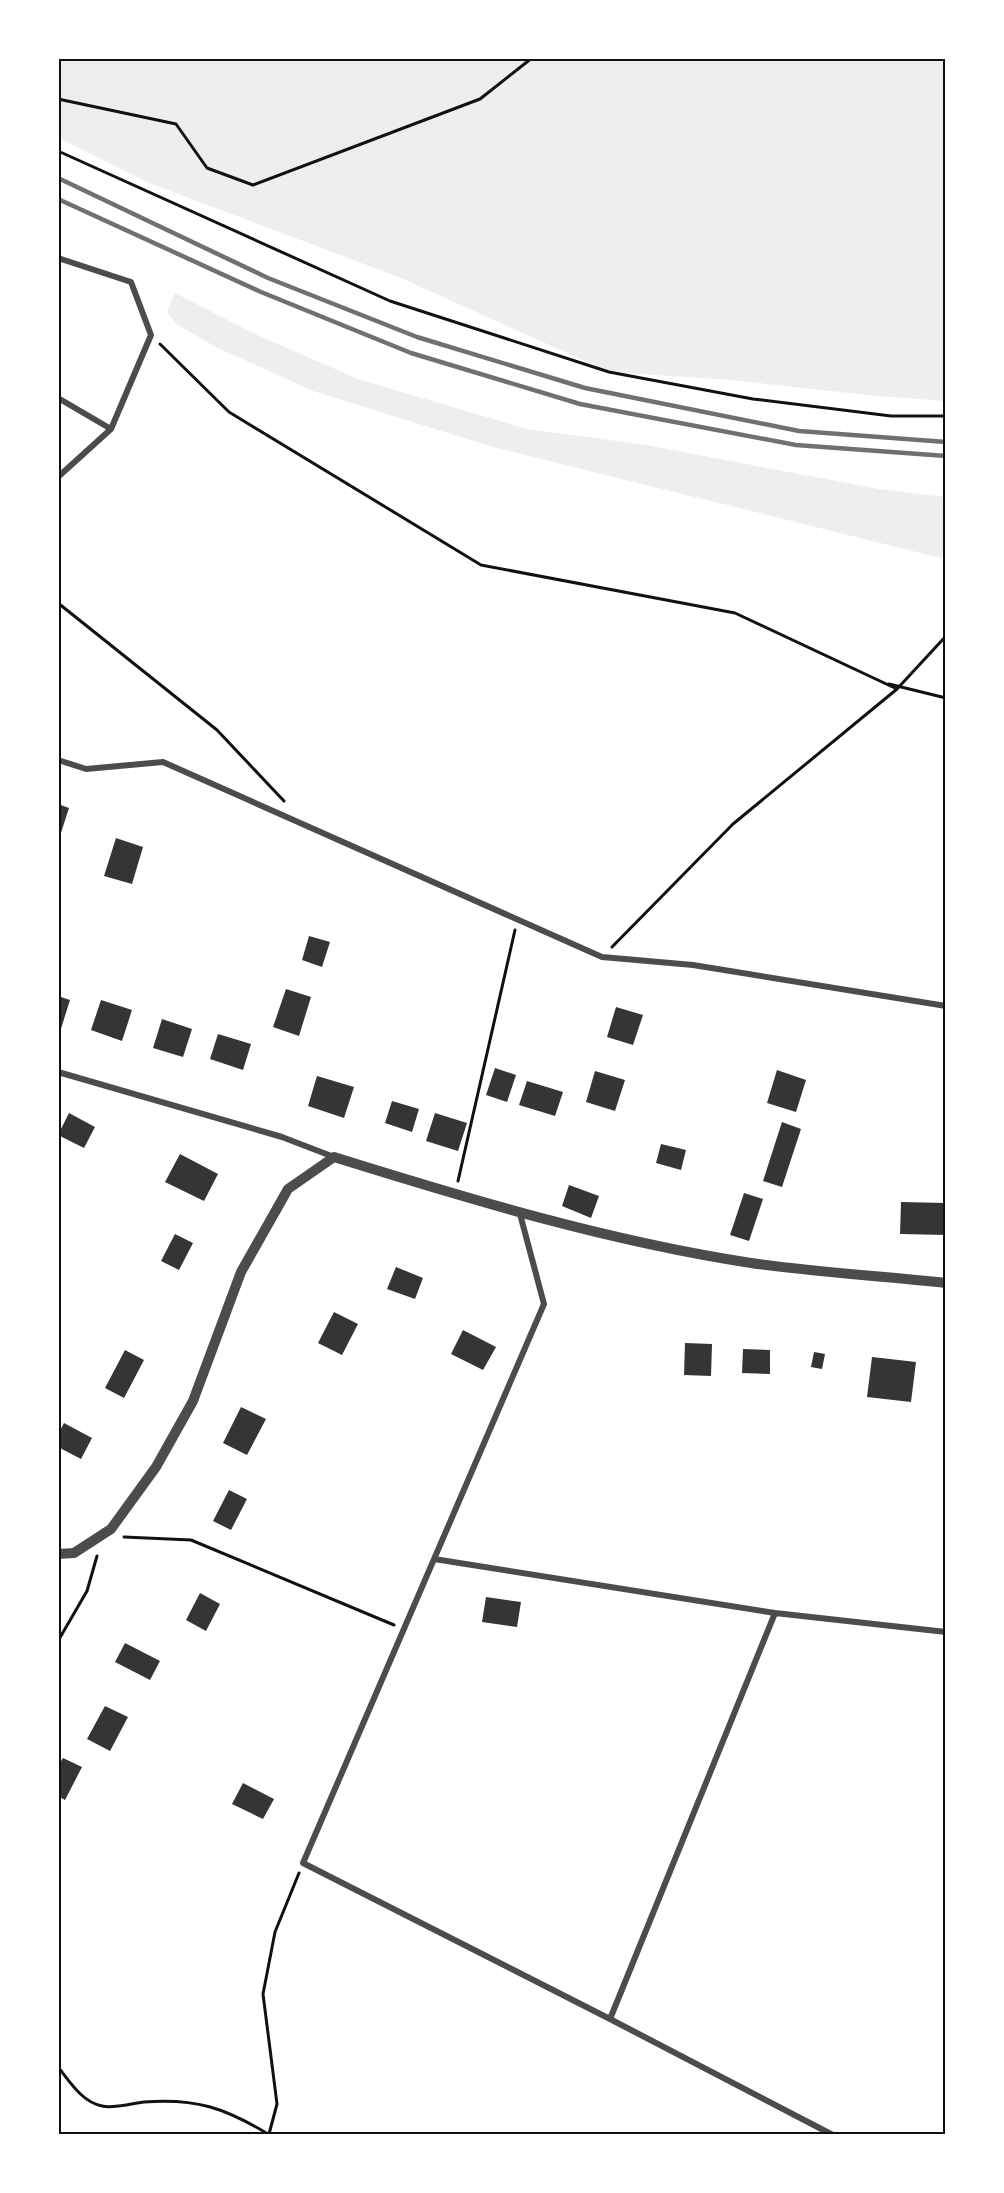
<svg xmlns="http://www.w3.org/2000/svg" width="1004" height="2193" font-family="Literata,serif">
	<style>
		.green { fill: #eee }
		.building { fill: #353535 }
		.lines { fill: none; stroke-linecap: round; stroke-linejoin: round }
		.path { stroke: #111; stroke-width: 3 }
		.minor { stroke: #4c4c4c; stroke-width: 6 }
		.tertiary { stroke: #4c4c4c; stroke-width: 10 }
		.rail { stroke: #707070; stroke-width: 4.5 }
		.neatline { fill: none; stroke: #111; stroke-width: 2 }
	</style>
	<rect width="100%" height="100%" fill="#fff"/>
	<!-- green -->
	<path class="green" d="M 58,59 L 945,59 L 945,401 L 877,396 L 731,380 L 609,372 L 401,278 L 149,183 L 59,138 Z
		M 175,293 L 255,334 L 358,379 L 527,429 L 646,445 L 879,489 L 945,497 L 945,559 L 493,447 L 313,391 L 216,347 L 176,324 L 167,312 Z"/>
	<!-- building -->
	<path class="building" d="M 58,804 L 69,808 L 59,839 L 58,839 Z
		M 116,838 L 143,847 L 132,884 L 104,876 Z
		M 309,936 L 330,942 L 322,967 L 302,960 Z
		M 286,989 L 311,997 L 299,1036 L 273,1027 Z
		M 58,996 L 70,1000 L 59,1035 L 58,1035 Z
		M 101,1000 L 132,1010 L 122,1041 L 91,1030 Z
		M 616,1007 L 643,1015 L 633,1045 L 607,1037 Z
		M 162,1019 L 192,1029 L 183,1057 L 153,1048 Z
		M 218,1034 L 251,1044 L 243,1070 L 210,1059 Z
		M 495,1068 L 516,1075 L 507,1102 L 486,1095 Z
		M 777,1070 L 806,1080 L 796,1112 L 767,1103 Z
		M 595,1071 L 625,1080 L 615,1111 L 586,1102 Z
		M 317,1076 L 354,1087 L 344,1118 L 308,1106 Z
		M 527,1081 L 563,1092 L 555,1116 L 519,1105 Z
		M 392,1101 L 419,1109 L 412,1132 L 385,1123 Z
		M 69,1113 L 95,1127 L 84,1148 L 58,1135 Z
		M 435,1113 L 467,1123 L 458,1151 L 426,1141 Z
		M 782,1122 L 801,1129 L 782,1187 L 763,1181 Z
		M 661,1144 L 686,1150 L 681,1170 L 656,1163 Z
		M 180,1154 L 218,1174 L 204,1201 L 165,1182 Z
		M 569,1185 L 599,1196 L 591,1218 L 562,1206 Z
		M 744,1193 L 763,1199 L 749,1241 L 730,1235 Z
		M 901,1202 L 946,1203 L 946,1235 L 900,1234 Z
		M 175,1234 L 193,1243 L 179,1270 L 161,1261 Z
		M 396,1267 L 423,1278 L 415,1299 L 387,1289 Z
		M 334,1312 L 358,1324 L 342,1355 L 318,1343 Z
		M 463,1330 L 496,1347 L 483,1370 L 451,1354 Z
		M 685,1343 L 712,1344 L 711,1376 L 684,1375 Z
		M 743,1349 L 770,1350 L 770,1374 L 742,1373 Z
		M 125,1350 L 144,1360 L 124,1398 L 105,1388 Z
		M 814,1352 L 825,1354 L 822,1369 L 811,1367 Z
		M 872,1357 L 916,1362 L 911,1402 L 867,1397 Z
		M 241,1407 L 266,1419 L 247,1455 L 223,1443 Z
		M 64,1423 L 92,1438 L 81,1459 L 58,1447 L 58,1434 Z
		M 229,1490 L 247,1499 L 231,1530 L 213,1521 Z
		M 200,1593 L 220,1604 L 206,1631 L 186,1620 Z
		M 486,1597 L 521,1602 L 517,1627 L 482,1622 Z
		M 125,1643 L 160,1661 L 150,1680 L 115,1662 Z
		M 105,1706 L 128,1717 L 110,1751 L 87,1739 Z
		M 63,1758 L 82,1767 L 65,1800 L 58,1796 L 58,1766 Z
		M 243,1783 L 274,1799 L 263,1819 L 232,1804 Z"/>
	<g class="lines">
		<!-- path -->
		<path class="path" d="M 58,99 L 176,124 L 207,168 L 253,185 L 480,99 L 532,58
			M 58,151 L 390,301 L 609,372 L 753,399 L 891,416 L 946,416
			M 160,344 L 229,412 L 481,565 L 735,613 L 897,689
			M 58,603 L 217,730 L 284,801
			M 889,684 L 946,698
			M 612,947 L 733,824 L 897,689 L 946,636
			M 458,1181 L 515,930
			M 124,1537 L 191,1540 L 394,1625
			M 58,1641 L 87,1591 L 97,1556
			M 58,2067 C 70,2082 82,2102 102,2106 C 113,2109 133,2103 144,2102 C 196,2098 225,2108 268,2134
			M 269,2134 L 277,2104 L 263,1994 L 275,1932 L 299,1873"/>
		<!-- minor -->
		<path class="minor" d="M 58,258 L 131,282 L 151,335 L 111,429 L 58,477
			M 58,398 L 111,429
			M 58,760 L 86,769 L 163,762 L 602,957 L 693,965 L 946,1006
			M 58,1072 L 282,1137 L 334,1157
			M 520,1214 L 544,1304 L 303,1863 L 610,2019 L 831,2134
			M 434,1559 L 775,1613 L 946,1632
			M 610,2019 L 775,1613"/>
		<!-- tertiary -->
		<path class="tertiary" d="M 58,1554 L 74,1553 L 111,1529 L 156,1467 L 193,1401 L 241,1272 L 288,1189 L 334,1157 C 472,1200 608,1241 751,1263 C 815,1272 881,1276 946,1283"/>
		<!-- rail -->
		<path class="rail" d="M 58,178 L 268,278 L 417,337 L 585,388 L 799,431 L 946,442
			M 58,199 L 261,292 L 411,353 L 580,404 L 796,445 L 946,456"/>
	</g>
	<!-- border -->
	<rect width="1004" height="2193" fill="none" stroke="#ffffff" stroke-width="120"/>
	<rect x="60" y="60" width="884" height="2073" class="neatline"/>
</svg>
